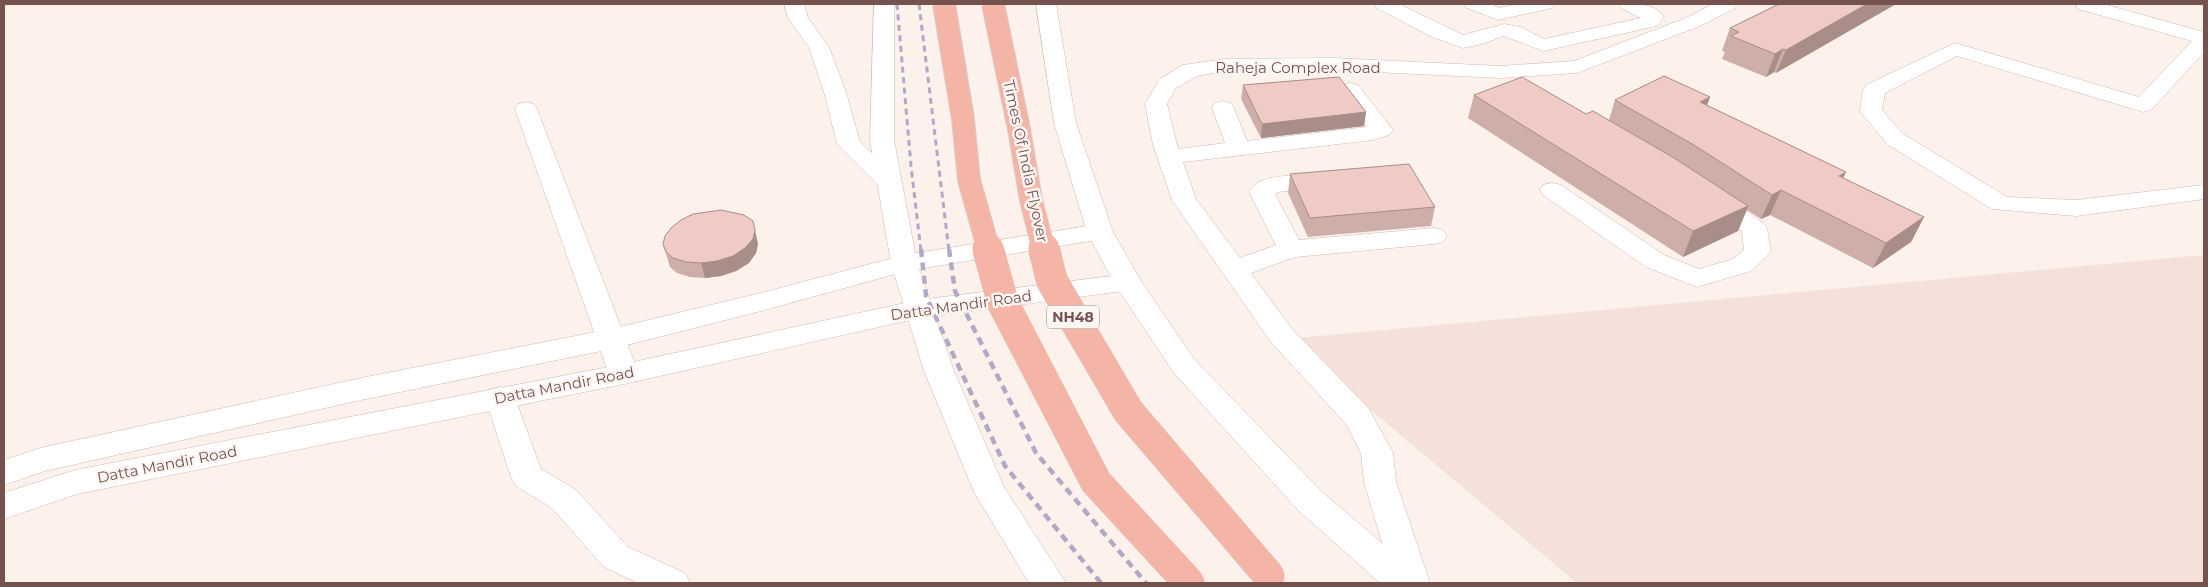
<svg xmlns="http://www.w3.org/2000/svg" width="2208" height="587" font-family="Montserrat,sans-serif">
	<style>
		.residential { fill: #f3e1da }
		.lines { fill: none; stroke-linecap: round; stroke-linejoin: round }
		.minor-casing { stroke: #d0b9b3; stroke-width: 1 }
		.tertiary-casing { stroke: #d0b9b3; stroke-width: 1 }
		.secondary-casing { stroke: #d5b9b3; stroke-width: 1 }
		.minor { fill: #fff; fill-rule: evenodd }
		.tertiary { fill: #fff; fill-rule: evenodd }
		.secondary { fill: #fff; fill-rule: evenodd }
		.rail-far1 { stroke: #b1a9c6; stroke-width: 3; stroke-dasharray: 6 4.5; stroke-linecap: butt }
		.rail { stroke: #b1a9c6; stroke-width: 4.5; stroke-dasharray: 8 5.5; stroke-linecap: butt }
		.trunk-bridge-far1-casing { stroke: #d9cfce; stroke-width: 24; stroke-linecap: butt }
		.trunk-bridge-casing { stroke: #d9cfce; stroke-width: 32; stroke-linecap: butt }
		.trunk-bridge-far1 { stroke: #f4b5a7; stroke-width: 22 }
		.trunk-bridge { stroke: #f4b5a7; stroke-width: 31 }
		.wall { fill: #ceaea9 }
		.shaded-wall { fill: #a88d89 }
		.building { fill: #f0cac4; stroke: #a88d89 }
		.labels { text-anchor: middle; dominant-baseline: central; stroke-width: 5; stroke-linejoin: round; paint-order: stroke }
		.shield { fill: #fef6f2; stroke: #9f8380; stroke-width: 1 }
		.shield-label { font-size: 14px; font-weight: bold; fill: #76524f }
		.street-label { font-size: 15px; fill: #76524f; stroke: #fef6f2 }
	</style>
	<rect width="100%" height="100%" fill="#fcf1eb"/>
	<!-- residential -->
	<path class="residential" d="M 2204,255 L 2204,583 L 1577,583 L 1286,339 Z"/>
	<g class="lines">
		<!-- minor casing -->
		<g class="minor-casing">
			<path id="minor" d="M 784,4 L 804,4 L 808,18 L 829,47 L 846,92 L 860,142 L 898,177 L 901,182 L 898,187 L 889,189 L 880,187 L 837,144 L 824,92 L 809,47 L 788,18 Z
				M 1374,4 L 1399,4 L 1463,35 L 1504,24 L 1520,27 L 1544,39 L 1641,18 L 1621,8 L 1618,4 C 1634,4 1654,2 1664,17 L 1657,26 L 1543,51 L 1504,36 L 1482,44 L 1463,48 L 1432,37 L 1377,8 Z
				M 1464,4 L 1490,4 L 1500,8 L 1518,4 L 1555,4 L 1552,8 L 1498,20 L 1467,8 Z
				M 1713,4 L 1738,4 L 1735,8 L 1700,26 L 1577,73 L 1500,78 L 1333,70 L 1226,71 L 1197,76 L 1176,88 L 1167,104 L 1178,149 L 1225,143 L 1212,108 L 1215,103 L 1223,101 L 1231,103 L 1234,108 L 1247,141 L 1367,127 L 1339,90 L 1342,85 L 1350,83 L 1358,85 L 1393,130 L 1389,135 L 1373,140 L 1183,162 L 1196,199 L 1240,258 L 1276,245 L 1249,192 C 1252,187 1257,182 1264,180 C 1276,175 1321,173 1334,176 L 1337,181 L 1334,186 L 1278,192 L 1275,194 L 1299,240 L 1434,228 L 1443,230 L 1447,236 L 1443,242 L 1434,244 L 1295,257 L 1251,273 L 1291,328 L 1369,409 L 1393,453 L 1396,482 L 1430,583 L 1394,583 L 1364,482 L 1361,453 L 1346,424 L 1271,342 L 1172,200 L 1153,145 L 1145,104 L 1160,79 L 1183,65 L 1226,59 L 1333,58 L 1500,66 L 1574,61 L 1686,18 Z
				M 2076,4 L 2103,4 L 2204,32 L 2204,52 L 2151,110 L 2143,112 L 1957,56 L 1885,93 L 1882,110 L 1903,134 L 2007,197 L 2076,200 L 2204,185 L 2204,199 L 2076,216 L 1992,209 L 1887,144 L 1860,111 L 1863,90 L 1866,85 L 1955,43 L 2139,97 L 2192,41 L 2078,9 Z
				M 526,102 L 534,104 L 537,109 L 639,374 L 634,381 L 624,384 L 614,381 L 609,374 L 515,109 L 518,104 Z
				M 1552,183 L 1561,185 L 1664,255 L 1699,269 L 1733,259 L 1744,250 L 1742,231 L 1702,205 L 1699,200 L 1702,195 C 1723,189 1746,211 1763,223 L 1767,228 L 1771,252 L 1751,271 L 1697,287 L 1646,267 L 1543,195 L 1540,190 L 1543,185 Z
				M 500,387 L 511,390 L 515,398 L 541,469 L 576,490 L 628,547 L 685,573 L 690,583 L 638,583 L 604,567 L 552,508 L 516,486 L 511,477 L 485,398 L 489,390 Z"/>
		</g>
		<!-- tertiary casing -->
		<g class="tertiary-casing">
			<path id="tertiary" d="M 874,4 L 894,4 L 894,140 L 917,263 L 954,371 L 1004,487 L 1066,583 L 1029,583 L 974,492 L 924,371 L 891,263 L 870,140 Z
				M 1036,4 L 1056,4 L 1076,123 L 1113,232 L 1141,281 L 1194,359 L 1322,492 L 1417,573 L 1422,583 L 1380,583 L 1298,510 L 1174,373 L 1114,283 L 1087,232 L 1054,123 Z"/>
		</g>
		<!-- secondary casing -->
		<g class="secondary-casing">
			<path id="secondary" d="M 1100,224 L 1109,226 L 1113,232 L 1109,238 L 906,271 L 765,310 L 611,349 L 361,400 L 45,471 L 4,485 L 4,460 L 40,448 L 361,378 L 611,329 L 765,292 L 904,255 Z
				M 1128,274 L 1138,277 L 1142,283 L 1138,289 L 919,318 L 624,384 L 77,494 L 4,519 L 4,493 L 75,470 L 624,364 L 919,300 Z"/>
		</g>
		<!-- minor -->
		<use href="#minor" class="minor"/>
		<!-- tertiary -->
		<use href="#tertiary" class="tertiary"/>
		<!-- secondary -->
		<use href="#secondary" class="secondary"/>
		<!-- rail-far1 -->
		<path class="rail-far1" d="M 897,4 L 911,166 L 921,251
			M 919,4 L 949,251"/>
		<!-- rail -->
		<path class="rail" d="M 921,249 L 926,296 L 1005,466 L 1101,583
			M 949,249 L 955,291 L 1036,453 L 1146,583"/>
		<!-- trunk-bridge-far1 casing -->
		<g class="trunk-bridge-far1-casing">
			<path id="trunk-bridge-far1" d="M 944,4 L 963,119 L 969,180 L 989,251
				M 993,4 L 1019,129 L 1031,200 L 1044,251"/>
		</g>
		<!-- trunk-bridge casing -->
		<g class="trunk-bridge-casing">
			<path id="trunk-bridge" d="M 988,249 L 1003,303 L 1096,482 L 1189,583
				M 1044,249 L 1052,281 L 1128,411 L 1269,576"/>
		</g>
		<!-- trunk-bridge-far1 -->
		<use href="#trunk-bridge-far1" class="trunk-bridge-far1"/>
		<!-- trunk-bridge -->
		<use href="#trunk-bridge" class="trunk-bridge"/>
	</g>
	<!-- wall -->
	<path class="wall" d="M 1779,4 L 1896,4 L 1776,73 L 1774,72 L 1766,77 L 1722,59 L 1725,52 L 1722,51 L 1730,28 Z
		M 1243,85 L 1366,112 L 1364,126 L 1261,138 L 1241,99 Z
		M 1474,95 L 1586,114 L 1609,120 L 1615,100 L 1710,97 L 1707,105 L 1846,172 L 1843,178 L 1924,217 L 1911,242 L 1873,268 L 1770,215 L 1761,219 L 1747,210 L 1738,231 L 1683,257 L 1468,118 Z
		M 1290,174 L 1435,207 L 1431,226 L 1308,237 L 1288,193 Z
		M 663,244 L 758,244 L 756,253 L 749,263 L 736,271 L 721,276 L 705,278 L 690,277 L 677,273 L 670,267 Z"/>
	<!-- shaded-wall -->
	<path class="shaded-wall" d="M 1867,4 L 1896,4 L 1776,73 L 1786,50 Z
		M 1783,49 L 1774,72 L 1766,77 L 1775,54 Z
		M 1710,97 L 1701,121 L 1700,102 Z
		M 1366,112 L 1364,126 L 1261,138 L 1262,124 Z
		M 1846,172 L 1834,196 L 1839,176 Z
		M 1781,190 L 1770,215 L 1761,219 L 1772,195 Z
		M 1748,206 L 1738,231 L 1683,257 L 1693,231 Z
		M 1924,217 L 1911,242 L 1873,268 L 1886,243 Z
		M 755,230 L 758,244 L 756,253 L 749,263 L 736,271 L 721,276 L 705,278 L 701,263 Z"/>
	<!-- building -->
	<path class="building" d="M 1779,4 L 1867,4 L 1786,50 L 1783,49 L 1775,54 L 1731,36 L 1739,32 L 1730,28 Z
		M 1664,76 L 1710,97 L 1700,102 L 1846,172 L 1839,176 L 1924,217 L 1886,243 L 1781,190 L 1772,195 L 1694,145 L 1615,100 Z
		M 1339,77 L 1366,112 L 1262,124 L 1243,85 Z
		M 1522,77 L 1586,114 L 1593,111 L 1674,158 L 1748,206 L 1693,231 L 1474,95 Z
		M 1409,164 L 1435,207 L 1310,218 L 1290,174 Z
		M 721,210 L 744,215 L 753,221 L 755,230 L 753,239 L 745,248 L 733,256 L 717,261 L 701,263 L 686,262 L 673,258 L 666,252 L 663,244 L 665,236 L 671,228 L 681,220 L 693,214 Z"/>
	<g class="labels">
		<!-- shield labels -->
		<rect class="shield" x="1047" y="305.5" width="52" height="23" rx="4"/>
		<g class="shield-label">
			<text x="1073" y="317">NH48</text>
		</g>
		<!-- street labels -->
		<g class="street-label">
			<text x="1298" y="67">Raheja Complex Road</text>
			<text transform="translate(1026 161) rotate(78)">Times Of India Flyover</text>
			<text transform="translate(961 305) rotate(-8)">Datta Mandir Road</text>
			<text transform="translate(564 385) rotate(-11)">Datta Mandir Road</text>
			<text transform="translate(167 464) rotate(-11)">Datta Mandir Road</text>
		</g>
	</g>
	<!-- border -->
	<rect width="2208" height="587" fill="none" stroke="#76524f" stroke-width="10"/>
</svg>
